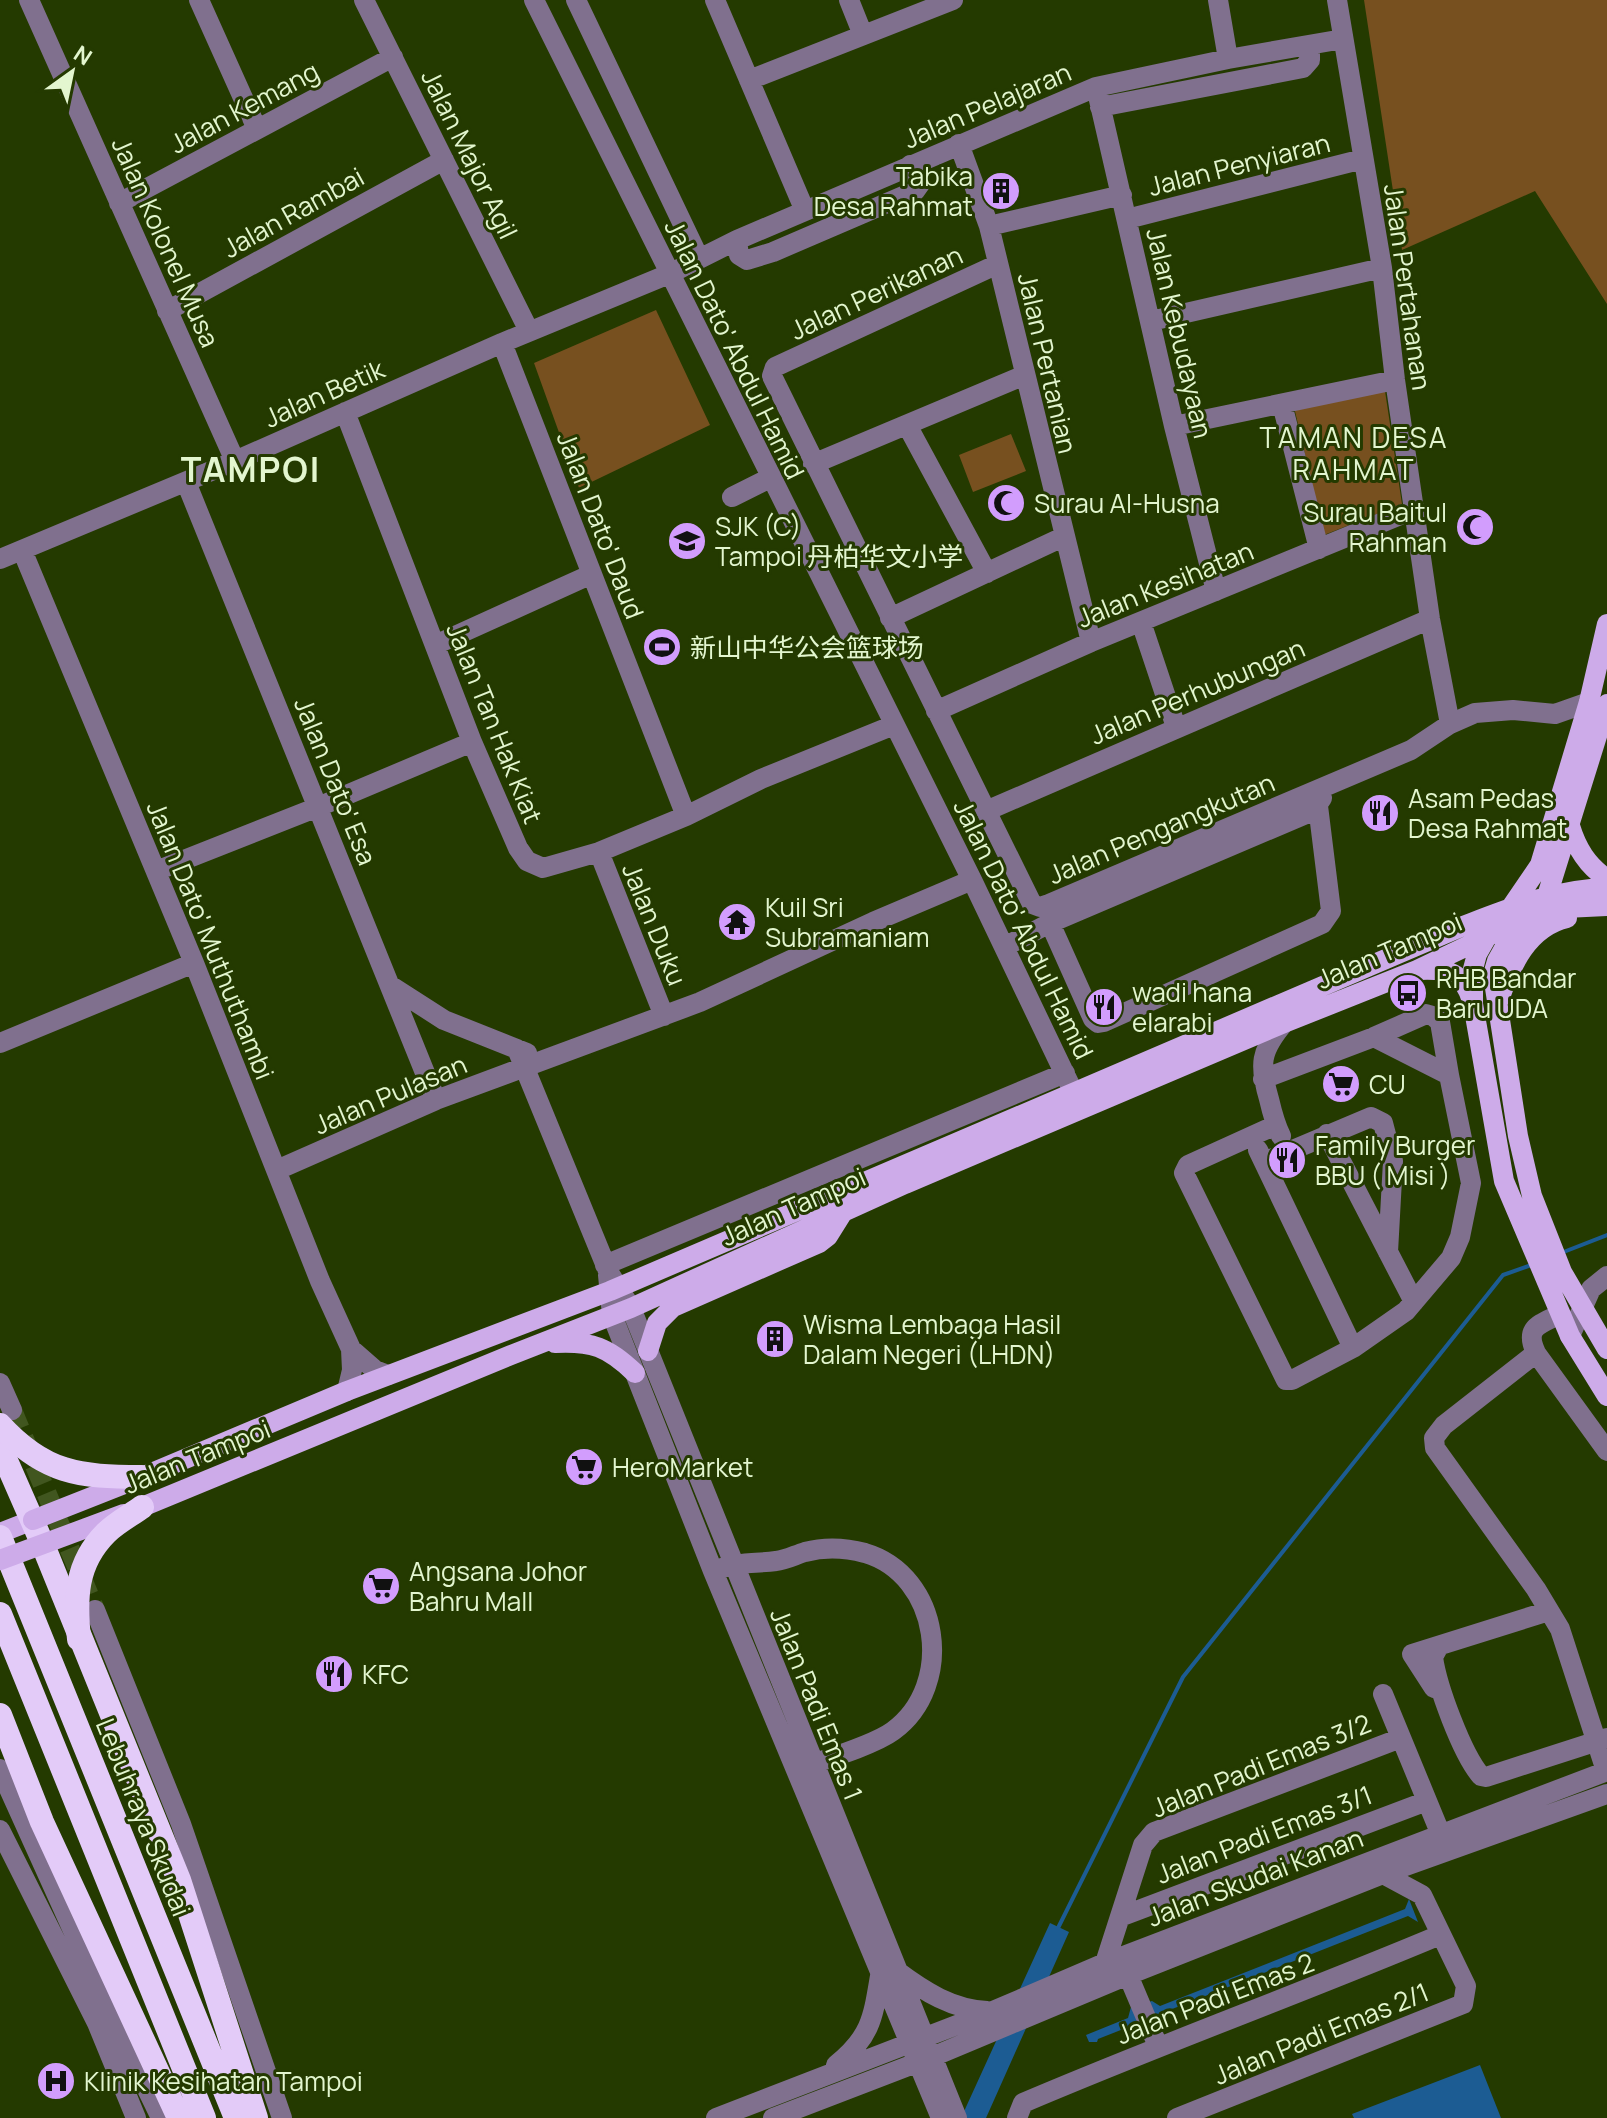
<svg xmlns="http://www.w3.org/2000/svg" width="1607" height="2118" font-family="Manrope,'Noto Sans SC',sans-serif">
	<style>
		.green { fill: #77501f }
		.water { fill: #1c5c93 }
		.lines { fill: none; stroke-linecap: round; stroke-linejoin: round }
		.stream { stroke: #1c5c93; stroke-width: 4 }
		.minor-tunnel { stroke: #41561f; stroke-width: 20; stroke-dasharray: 20 10; stroke-linecap: butt }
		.minor { stroke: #80708e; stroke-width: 20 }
		.major { stroke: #cdabe9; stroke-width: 20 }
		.highway { stroke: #e3cbf8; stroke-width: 24 }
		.major-bridge { stroke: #cdabe9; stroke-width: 20 }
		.highway-bridge { stroke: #e3cbf8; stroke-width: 24 }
		.labels { text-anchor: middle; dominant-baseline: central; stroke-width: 6; stroke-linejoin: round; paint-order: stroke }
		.street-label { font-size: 26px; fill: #e3f6cf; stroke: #243a00 }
		.poi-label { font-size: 26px; fill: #e3f6cf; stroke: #243a00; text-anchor: start }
		.neighbourhood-label { font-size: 28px; letter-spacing: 2px; fill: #e3f6cf; stroke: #243a00 }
		.district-label { font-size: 34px; font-weight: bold; letter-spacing: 2px; fill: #e3f6cf; stroke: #243a00 }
	</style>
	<rect width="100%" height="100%" fill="#243a00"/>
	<!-- green -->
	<path class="green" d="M 1364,0 L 1607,0 L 1607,304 L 1535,191 L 1402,250 Z
		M 656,310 L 710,425 L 579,488 L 534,363 Z
		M 1385,391 L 1402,504 L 1324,535 L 1294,407 Z
		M 1011,434 L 1026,471 L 973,492 L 959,455 Z"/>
	<!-- water -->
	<path class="water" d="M 1409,1899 L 1418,1922 L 1408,1916 L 1162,2013 L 1161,2022 L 1141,2031 L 1131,2026 L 1098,2039 L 1097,2042 L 1089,2042 L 1086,2035 L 1128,2018 L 1131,2007 L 1152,2001 L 1160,2006 L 1405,1909 Z
		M 1050,1923 L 1069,1932 L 986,2118 L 961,2118 Z
		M 1480,2065 L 1501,2118 L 1354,2118 L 1352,2114 Z"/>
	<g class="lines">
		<!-- stream -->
		<path class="stream" d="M 1561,1253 L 1607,1235
			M 1058,1928 L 1183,1677 L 1503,1275 L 1534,1264"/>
		<!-- minor-tunnel -->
		<path class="minor-tunnel" d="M 12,1410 L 95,1610"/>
		<!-- minor -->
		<path class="minor" d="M 29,0 L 235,461
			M 199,0 L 257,129
			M 364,0 L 529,331
			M 534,0 L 972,880 L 1081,1108
			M 576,0 L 699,258
			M 715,0 L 805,211
			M 849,0 L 863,35
			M 1218,0 L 1228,59
			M 1337,0 L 1382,268 L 1395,380 L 1430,619 L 1450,724
			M 749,80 L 953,0
			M 1096,87 L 1174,426 L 1216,591
			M 1100,107 L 1303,68 L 1310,60 L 1310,46
			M 959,144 L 989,226 L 1091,642
			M 119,203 L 393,57
			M 1127,219 L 1363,159
			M 989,226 L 1122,195
			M 737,240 L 739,255 L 747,260 L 773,252 L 915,191 L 920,184 L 910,165
			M 998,264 L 775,367 L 772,376 L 1032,904 L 1040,907 L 1049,904 L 1411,750 L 1450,724 L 1475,713 L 1513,710 L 1555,714 L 1589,702
			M 167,311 L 444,160
			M 1151,321 L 1382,268
			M 502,343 L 686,816
			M 1282,404 L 1319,549
			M 345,412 L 472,742 L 518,848 L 527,861 L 543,868 L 599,852 L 686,816 L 761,779 L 894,725
			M 907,425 L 987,573
			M 1174,426 L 1395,380
			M 813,464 L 1025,375
			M 186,482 L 436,1100
			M 732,497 L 770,478
			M 22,550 L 194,963 L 320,1281 L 351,1349 L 352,1370 L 347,1391
			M 0,559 L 235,461 L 502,343 L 669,274 L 737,240 L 1096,87 L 1228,59 L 1343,39
			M 890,618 L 1063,537
			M 1141,622 L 1176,727
			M 435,645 L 592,574
			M 936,711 L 1091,642 L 1415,509
			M 986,811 L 1430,619
			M 599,852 L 664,1016
			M 156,871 L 318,807 L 472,742
			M 1050,923 L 1093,1019 L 1098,1023 L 1104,1022 L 1322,924 L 1331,911 L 1318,806
			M 1004,947 L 1050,923 L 1313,811 L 1322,798
			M 391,986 L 444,1020 L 527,1053
			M 1374,1037 L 1426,1014 L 1433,1016 L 1440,1022 L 1449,1075
			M 0,1043 L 194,963
			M 517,1049 L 608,1271 L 631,1308 L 957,2118
			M 1263,1079 L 1374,1037 L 1449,1075 L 1471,1183 L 1460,1237 L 1451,1258 L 1406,1311 L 1353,1348 L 1292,1380 L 1286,1380 L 1184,1173 L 1188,1165 L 1276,1125
			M 1327,1134 L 1414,1302
			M 1281,1136 C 1275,1124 1272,1112 1269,1099 C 1259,1065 1260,1051 1284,1023
			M 1258,1150 L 1353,1348
			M 1264,1162 L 1371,1117 L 1383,1123 L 1393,1161 L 1388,1252
			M 277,1170 L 436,1100 L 700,1002 L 873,922 L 972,880
			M 605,1265 L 1065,1073
			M 608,1275 L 612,1315 L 713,1571 L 941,2118
			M 1560,1314 C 1539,1325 1524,1327 1536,1353 L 1607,1451
			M 1570,1336 L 1591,1289 L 1607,1276
			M 351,1349 L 375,1370 L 388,1375
			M 1536,1353 L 1444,1425 L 1434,1438 L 1435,1448 L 1536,1589 L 1560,1629 L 1606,1771
			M 0,1383 L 12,1410
			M 722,1568 C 742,1561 756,1564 776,1561 C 786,1560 795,1555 805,1552 C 824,1547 846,1548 865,1553 C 940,1575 956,1685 893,1731 C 874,1745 827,1759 803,1767
			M 95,1610 L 181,1824 L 282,2118
			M 1439,1646 L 1433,1657 C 1437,1686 1462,1754 1481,1776 L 1486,1777 L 1607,1738
			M 1434,1688 L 1412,1654 L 1549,1611
			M 1383,1694 L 1446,1847
			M 0,1769 L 112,2017 L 161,2118
			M 0,1830 L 97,2023 L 136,2118
			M 1120,1917 L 1427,1801
			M 1105,1963 L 1143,1845 L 1154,1832 L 1401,1738
			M 897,1971 C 925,1992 952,2009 987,2011
			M 1128,1975 L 1158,2046
			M 836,2065 C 871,2037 873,2018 880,1976
			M 716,2118 L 993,2011 L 1105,1963 L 1607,1771
			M 773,2118 L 932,2057 L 1128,1975 L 1383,1874 L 1607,1794
			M 1017,2118 L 1023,2103 C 1161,2044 1302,1993 1440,1935
			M 1177,2118 L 1463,2004 L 1466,1986 L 1422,1895 L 1383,1874"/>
		<!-- major -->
		<path class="major" d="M 1607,704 L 1547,896 L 1511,936 L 1497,961 L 1493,975 L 1518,1136 L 1532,1196 L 1562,1272 L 1607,1349
			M 1570,826 C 1577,849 1587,865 1607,879
			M 1510,909 L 1540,865 L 1589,702 L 1607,624
			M 1489,933 L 1477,954 L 1473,969 L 1473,1004 L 1504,1181 L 1570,1336 L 1607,1396
			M 1420,970 C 1448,969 1463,971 1472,1001
			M 1499,1000 C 1511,965 1528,927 1567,918
			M 555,1343 C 592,1341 608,1347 635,1373
			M 648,1351 L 657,1323 L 673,1307 L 819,1243 L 828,1236 L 843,1212
			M 142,1477 L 347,1391 L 610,1291 L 1463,926 C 1510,908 1556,889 1607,888
			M 142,1507 L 511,1355 L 631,1308 L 905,1184 L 1284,1023 L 1417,970 L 1524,919 L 1565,908 L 1607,906
			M 0,1533 L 33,1520"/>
		<!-- highway -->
		<path class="highway" d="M 0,1447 L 43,1545 L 179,1880 L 256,2118
			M 0,1537 L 236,2118
			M 0,1614 L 204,2118
			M 0,1715 L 42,1822 L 179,2118"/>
		<!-- major-bridge -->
		<path class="major-bridge" d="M 33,1520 L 137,1479
			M 0,1560 L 124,1514"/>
		<!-- highway-bridge -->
		<path class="highway-bridge" d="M 0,1425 C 44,1473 79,1477 142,1477
			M 79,1639 C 75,1599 75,1564 106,1533 C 116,1523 131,1515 142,1507"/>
	</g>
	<!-- icons -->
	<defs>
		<g id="building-disc" transform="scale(2)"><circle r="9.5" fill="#d29dfd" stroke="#243a00"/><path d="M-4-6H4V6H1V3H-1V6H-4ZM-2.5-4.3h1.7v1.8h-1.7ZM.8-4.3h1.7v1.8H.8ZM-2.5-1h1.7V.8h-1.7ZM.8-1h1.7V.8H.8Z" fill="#111"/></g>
		<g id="mosque-disc" transform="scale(2)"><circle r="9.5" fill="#d29dfd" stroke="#243a00"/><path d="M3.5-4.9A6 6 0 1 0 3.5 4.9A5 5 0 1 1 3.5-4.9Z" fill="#111"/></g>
		<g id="school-disc" transform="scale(2)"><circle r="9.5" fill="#d29dfd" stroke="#243a00"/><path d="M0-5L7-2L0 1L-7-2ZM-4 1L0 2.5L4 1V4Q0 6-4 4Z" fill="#111"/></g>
		<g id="stadium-disc" transform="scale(2)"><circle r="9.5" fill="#d29dfd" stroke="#243a00"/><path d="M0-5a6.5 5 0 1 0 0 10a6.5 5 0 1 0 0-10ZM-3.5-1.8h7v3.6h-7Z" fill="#111"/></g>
		<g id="restaurant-disc" transform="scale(2)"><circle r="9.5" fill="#d29dfd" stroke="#243a00"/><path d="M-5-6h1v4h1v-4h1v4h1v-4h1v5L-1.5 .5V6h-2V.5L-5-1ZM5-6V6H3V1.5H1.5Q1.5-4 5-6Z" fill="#111"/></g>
		<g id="temple-disc" transform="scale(2)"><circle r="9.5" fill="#d29dfd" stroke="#243a00"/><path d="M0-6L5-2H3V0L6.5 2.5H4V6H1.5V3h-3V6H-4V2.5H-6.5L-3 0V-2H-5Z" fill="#111"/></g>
		<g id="bus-disc" transform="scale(2)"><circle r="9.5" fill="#d29dfd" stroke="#243a00"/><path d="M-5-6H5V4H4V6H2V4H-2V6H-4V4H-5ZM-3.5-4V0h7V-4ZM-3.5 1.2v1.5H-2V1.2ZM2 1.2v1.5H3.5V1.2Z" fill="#111"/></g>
		<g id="supermarket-disc" transform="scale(2)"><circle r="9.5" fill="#d29dfd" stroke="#243a00"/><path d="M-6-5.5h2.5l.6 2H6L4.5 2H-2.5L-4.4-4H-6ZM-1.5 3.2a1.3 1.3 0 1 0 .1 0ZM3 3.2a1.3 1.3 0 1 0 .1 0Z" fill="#111"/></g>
		<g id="hospital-disc" transform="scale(2)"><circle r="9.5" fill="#d29dfd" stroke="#243a00"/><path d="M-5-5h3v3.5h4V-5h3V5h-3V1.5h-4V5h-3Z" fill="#111"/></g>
	</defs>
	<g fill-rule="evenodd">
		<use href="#building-disc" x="1001" y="191"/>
		<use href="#mosque-disc" x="1006" y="503"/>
		<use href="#mosque-disc" x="1475" y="527"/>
		<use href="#school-disc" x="687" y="541"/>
		<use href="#stadium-disc" x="662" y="647"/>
		<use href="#restaurant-disc" x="1380" y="813"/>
		<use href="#temple-disc" x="737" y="922"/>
		<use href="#bus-disc" x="1408" y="993"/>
		<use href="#restaurant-disc" x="1104" y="1007"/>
		<use href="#supermarket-disc" x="1341" y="1084"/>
		<use href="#restaurant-disc" x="1287" y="1160"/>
		<use href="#building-disc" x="775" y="1339"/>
		<use href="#supermarket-disc" x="584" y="1467"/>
		<use href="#supermarket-disc" x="381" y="1586"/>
		<use href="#restaurant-disc" x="334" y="1674"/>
		<use href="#hospital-disc" x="56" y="2081"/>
	</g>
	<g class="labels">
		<!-- street labels -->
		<g class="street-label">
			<text transform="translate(987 105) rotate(-23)">Jalan Pelajaran</text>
			<text transform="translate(244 107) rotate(-28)">Jalan Kemang</text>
			<text transform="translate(470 154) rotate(64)">Jalan Major Agil</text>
			<text transform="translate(1239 164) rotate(-14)">Jalan Penyiaran</text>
			<text transform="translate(293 212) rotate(-29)">Jalan Rambai</text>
			<text transform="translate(166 242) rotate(66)">Jalan Kolonel Musa</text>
			<text transform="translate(1408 287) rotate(82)">Jalan Pertahanan</text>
			<text transform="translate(876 292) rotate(-25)">Jalan Perikanan</text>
			<text transform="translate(1180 333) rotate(77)">Jalan Kebudayaan</text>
			<text transform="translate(735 349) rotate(64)">Jalan Dato' Abdul Hamid</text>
			<text transform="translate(1048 363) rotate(77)">Jalan Pertanian</text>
			<text transform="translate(324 393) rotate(-24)">Jalan Betik</text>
			<text transform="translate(601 525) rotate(69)">Jalan Dato' Daud</text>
			<text transform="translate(1165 584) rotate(-22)">Jalan Kesihatan</text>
			<text transform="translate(1197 691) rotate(-23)">Jalan Perhubungan</text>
			<text transform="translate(495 723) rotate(68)">Jalan Tan Hak Kiat</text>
			<text transform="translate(336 781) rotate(68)">Jalan Dato' Esa</text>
			<text transform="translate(1161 828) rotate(-23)">Jalan Pengangkutan</text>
			<text transform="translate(655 924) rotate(68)">Jalan Duku</text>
			<text transform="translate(1024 929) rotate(64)">Jalan Dato' Abdul Hamid</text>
			<text transform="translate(211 940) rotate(68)">Jalan Dato' Muthuthambi</text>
			<text transform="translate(1389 950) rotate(-23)">Jalan Tampoi</text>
			<text transform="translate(390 1094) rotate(-23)">Jalan Pulasan</text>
			<text transform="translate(793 1206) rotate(-24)">Jalan Tampoi</text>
			<text transform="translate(197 1456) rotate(-22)">Jalan Tampoi</text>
			<text transform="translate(817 1704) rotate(68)">Jalan Padi Emas 1</text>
			<text transform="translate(1261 1765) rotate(-22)">Jalan Padi Emas 3/2</text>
			<text transform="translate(144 1817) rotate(68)">Lebuhraya Skudai</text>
			<text transform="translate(1264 1834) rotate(-21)">Jalan Padi Emas 3/1</text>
			<text transform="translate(1255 1877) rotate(-21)">Jalan Skudai Kanan</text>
			<text transform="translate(1215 1998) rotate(-21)">Jalan Padi Emas 2</text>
			<text transform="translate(1321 2033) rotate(-22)">Jalan Padi Emas 2/1</text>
		</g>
		<!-- poi labels -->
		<g class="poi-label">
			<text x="973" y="176" text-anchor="end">Tabika<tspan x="973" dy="30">Desa Rahmat</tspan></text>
			<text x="1034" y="503">Surau Al-Husna</text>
			<text x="1447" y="512" text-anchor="end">Surau Baitul<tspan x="1447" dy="30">Rahman</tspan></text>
			<text x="715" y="526">SJK (C)<tspan x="715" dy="30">Tampoi 丹柏华文小学</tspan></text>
			<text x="690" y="647">新山中华公会篮球场</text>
			<text x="1408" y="798">Asam Pedas<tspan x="1408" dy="30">Desa Rahmat</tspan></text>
			<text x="765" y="907">Kuil Sri<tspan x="765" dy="30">Subramaniam</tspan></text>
			<text x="1436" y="978">RHB Bandar<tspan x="1436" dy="30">Baru UDA</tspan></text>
			<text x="1132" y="992">wadi hana<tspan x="1132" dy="30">elarabi</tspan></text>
			<text x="1369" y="1084">CU</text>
			<text x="1315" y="1145">Family Burger<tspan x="1315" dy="30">BBU ( Misi )</tspan></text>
			<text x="803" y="1324">Wisma Lembaga Hasil<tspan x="803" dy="30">Dalam Negeri (LHDN)</tspan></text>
			<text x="612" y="1467">HeroMarket</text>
			<text x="409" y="1571">Angsana Johor<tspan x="409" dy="30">Bahru Mall</tspan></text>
			<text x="362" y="1674">KFC</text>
			<text x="84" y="2081">Klinik Kesihatan Tampoi</text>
		</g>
		<!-- neighbourhood labels -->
		<g class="neighbourhood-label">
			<text x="1354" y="437">TAMAN DESA<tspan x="1354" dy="32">RAHMAT</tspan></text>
		</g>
		<!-- district labels -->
		<g class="district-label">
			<text x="251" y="469">TAMPOI</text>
		</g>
	</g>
	<!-- north arrow -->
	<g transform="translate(72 72) rotate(33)" stroke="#243a00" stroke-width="6" paint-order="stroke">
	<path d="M0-6L14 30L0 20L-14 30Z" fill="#e3f6cf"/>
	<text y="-12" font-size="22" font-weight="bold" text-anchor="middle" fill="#e3f6cf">N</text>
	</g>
</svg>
